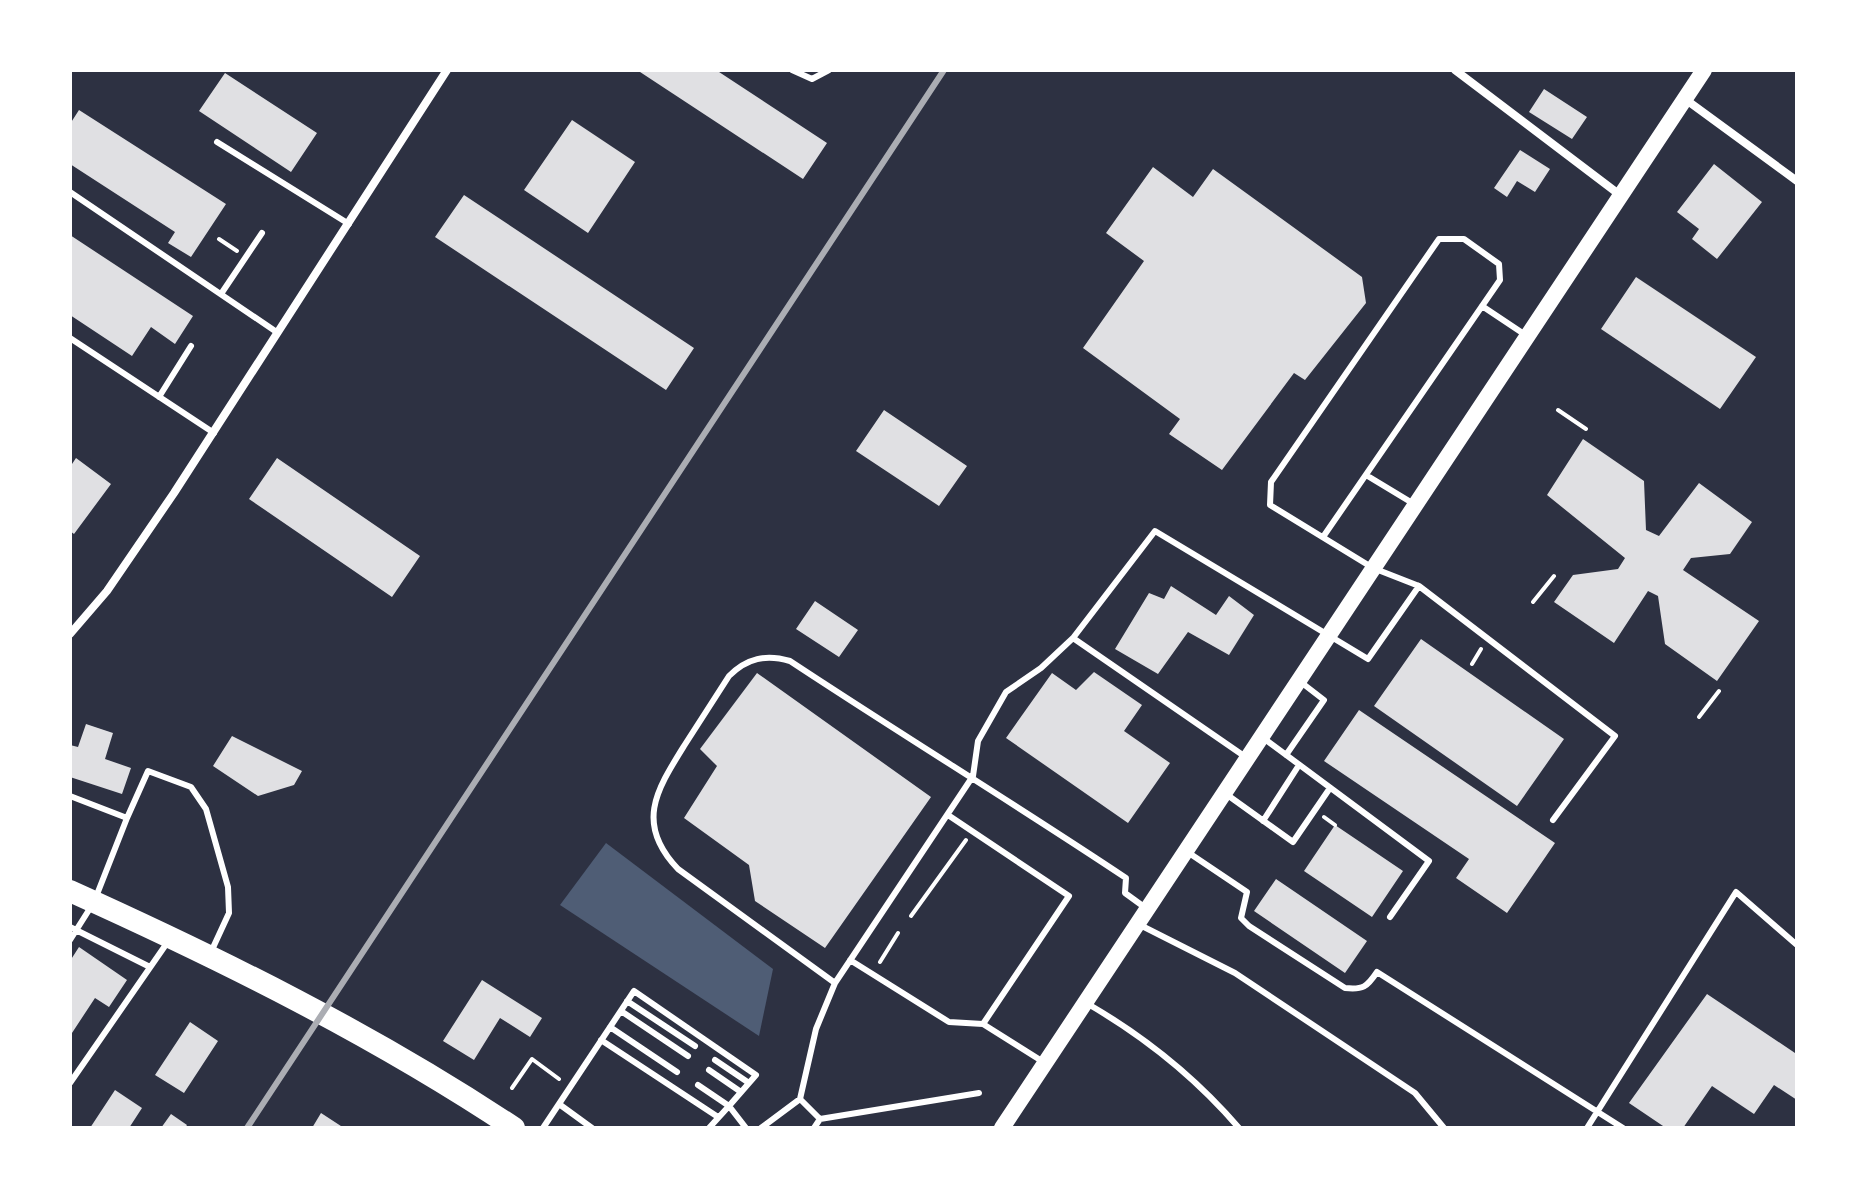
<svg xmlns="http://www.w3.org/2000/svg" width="1867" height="1198" font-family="'Fira Sans Condensed',sans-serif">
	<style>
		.water { fill: #4f5d75 }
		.building { fill: #e0e0e3 }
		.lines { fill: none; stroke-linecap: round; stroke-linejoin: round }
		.path { stroke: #fff; stroke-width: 4 }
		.service { stroke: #fff; stroke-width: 6 }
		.minor { stroke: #fff; stroke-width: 8 }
		.secondary { stroke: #fff; stroke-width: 16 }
		.trunk { stroke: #fff; stroke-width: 22 }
		.rail { stroke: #abadb3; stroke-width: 6 }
	</style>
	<rect width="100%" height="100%" fill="#2d3142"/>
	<!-- water -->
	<path class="water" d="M 606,843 L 773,969 L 759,1036 L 560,905 Z"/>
	<!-- building -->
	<path class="building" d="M 637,70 L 716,70 L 827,143 L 803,179 Z
		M 225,73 L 317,133 L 291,172 L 199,111 Z
		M 1544,89 L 1587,117 L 1572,139 L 1529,112 Z
		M 79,110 L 226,204 L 191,257 L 168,243 L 175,232 L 70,164 L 70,124 Z
		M 572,120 L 635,162 L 588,233 L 524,190 Z
		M 1520,150 L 1550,169 L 1535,192 L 1517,181 L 1507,197 L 1494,188 Z
		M 1714,164 L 1762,202 L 1717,259 L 1692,239 L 1699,229 L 1677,212 Z
		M 1153,167 L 1193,197 L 1213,169 L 1362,277 L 1366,303 L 1305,380 L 1294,373 L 1222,470 L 1169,434 L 1180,419 L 1083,348 L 1144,261 L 1106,233 Z
		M 464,195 L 694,348 L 666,390 L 435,237 Z
		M 70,235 L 193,316 L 175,344 L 151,327 L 132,356 L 70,315 Z
		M 1636,277 L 1756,357 L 1720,409 L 1601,329 Z
		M 884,410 L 967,466 L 939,506 L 856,451 Z
		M 1583,439 L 1644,481 L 1646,530 L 1659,536 L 1699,483 L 1752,522 L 1730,554 L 1691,558 L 1683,570 L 1759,621 L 1717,681 L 1665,644 L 1658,596 L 1648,591 L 1614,643 L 1554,602 L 1573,575 L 1618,569 L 1625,558 L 1547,495 Z
		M 76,458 L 111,484 L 74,534 L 70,531 L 70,467 Z
		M 277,458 L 420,556 L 392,597 L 249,499 Z
		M 1171,586 L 1216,615 L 1229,596 L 1254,615 L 1229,655 L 1188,632 L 1158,674 L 1115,649 L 1149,593 L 1164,599 Z
		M 815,601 L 858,630 L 839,657 L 796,629 Z
		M 1421,639 L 1564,739 L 1517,806 L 1374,706 Z
		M 1094,672 L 1142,705 L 1124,731 L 1170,763 L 1128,823 L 1006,738 L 1052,673 L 1076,690 Z
		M 757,673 L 931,797 L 825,948 L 755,901 L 749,865 L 684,818 L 717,766 L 700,749 Z
		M 1359,710 L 1555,843 L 1507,913 L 1456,878 L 1469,859 L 1324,761 Z
		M 86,724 L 113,733 L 105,759 L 131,768 L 122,794 L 70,777 L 70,745 L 78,747 Z
		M 232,736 L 302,771 L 294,785 L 258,796 L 213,766 Z
		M 1335,825 L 1403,871 L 1372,917 L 1304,871 Z
		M 1276,879 L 1367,941 L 1345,973 L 1254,911 Z
		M 79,947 L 127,980 L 109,1007 L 95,998 L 70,1036 L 70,961 Z
		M 482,980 L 542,1018 L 530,1037 L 500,1018 L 474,1060 L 443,1041 Z
		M 1707,994 L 1795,1053 L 1797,1050 L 1797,1100 L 1774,1085 L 1754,1114 L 1712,1086 L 1683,1128 L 1666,1128 L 1629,1103 Z
		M 190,1022 L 218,1041 L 184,1093 L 155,1075 Z
		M 115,1090 L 142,1108 L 129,1128 L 90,1128 Z
		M 321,1113 L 344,1128 L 312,1128 Z
		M 171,1114 L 187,1125 L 185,1128 L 161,1128 Z"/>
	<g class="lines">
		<!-- path -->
		<path class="path" d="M 219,239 L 237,251
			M 1558,410 L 1586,429
			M 1533,602 L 1554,576
			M 1472,664 L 1481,649
			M 1699,717 L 1719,691
			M 1324,817 L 1335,825
			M 911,916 L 966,840
			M 880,962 L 898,933
			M 512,1088 L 532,1059 L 559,1079"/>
		<!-- service -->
		<path class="service" d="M 792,70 L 812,79 L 829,70
			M 217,142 L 349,224
			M 70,192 L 278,333
			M 221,294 L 262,233
			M 1482,306 L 1524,334
			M 70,338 L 214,433
			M 159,397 L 191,346
			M 1366,475 L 1414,504
			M 1323,537 L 1500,280 L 1499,264 L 1464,239 L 1439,239 L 1271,482 L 1270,505 L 1373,568 L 1419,586 L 1615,736 L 1553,820
			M 1262,737 L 1429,861 L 1390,917
			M 1286,755 L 1324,700 L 1302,683
			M 1247,758 L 1073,638 L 1155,531 L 1368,659 L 1419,586
			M 1226,794 L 1293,842 L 1330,788
			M 70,796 L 127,818 L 94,902 L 70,940
			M 948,815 L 1069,896 L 983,1024 L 1045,1063
			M 127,818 L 148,771 L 191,787 L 206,809 L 228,887 L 229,913 L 211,952
			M 1263,821 L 1299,765
			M 1189,853 L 1247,892 L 1241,918 L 1249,926 L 1345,988 C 1363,990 1367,987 1377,972 L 1623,1128
			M 1140,925 L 1235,973 L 1415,1093 L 1444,1128
			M 70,927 L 150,967
			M 850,960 L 949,1022 L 983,1024
			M 835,983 L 678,869 C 635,824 656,791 684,746 C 699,723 714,699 729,676 C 747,658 766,654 790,661 C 902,735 1015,804 1126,878 L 1125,893 L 1147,909
			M 627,1001 L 695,1046
			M 1088,1004 C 1145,1037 1196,1078 1239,1128
			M 621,1011 L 688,1056
			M 610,1027 L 677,1072
			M 601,1040 L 718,1117
			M 715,1060 L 749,1083
			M 709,1070 L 741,1092
			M 70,1083 L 167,943
			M 698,1085 L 729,1106 L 709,1128
			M 800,1099 L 820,1119 L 814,1128
			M 559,1104 L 592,1128
			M 820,1119 L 979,1093
			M 543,1128 L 634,991 L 756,1075 L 729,1106 L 746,1128
			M 761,1128 L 800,1099 L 816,1029 L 835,983 L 973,776 L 978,741 L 1006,692 L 1041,668 L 1073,638
			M 1587,1128 L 1736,892 L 1797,945"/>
		<!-- minor -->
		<path class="minor" d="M 1455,70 L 1620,195
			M 1685,99 L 1797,181
			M 70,634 L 107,591 L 174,493 L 447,70"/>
		<!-- secondary -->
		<path class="secondary" d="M 1002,1128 L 1704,70"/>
		<!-- trunk -->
		<path class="trunk" d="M 70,891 C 223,960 374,1035 514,1128"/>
		<!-- rail -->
		<path class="rail" d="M 247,1128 L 944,70"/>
	</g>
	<!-- border -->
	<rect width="1867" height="1198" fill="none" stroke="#ffffff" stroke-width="144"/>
</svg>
